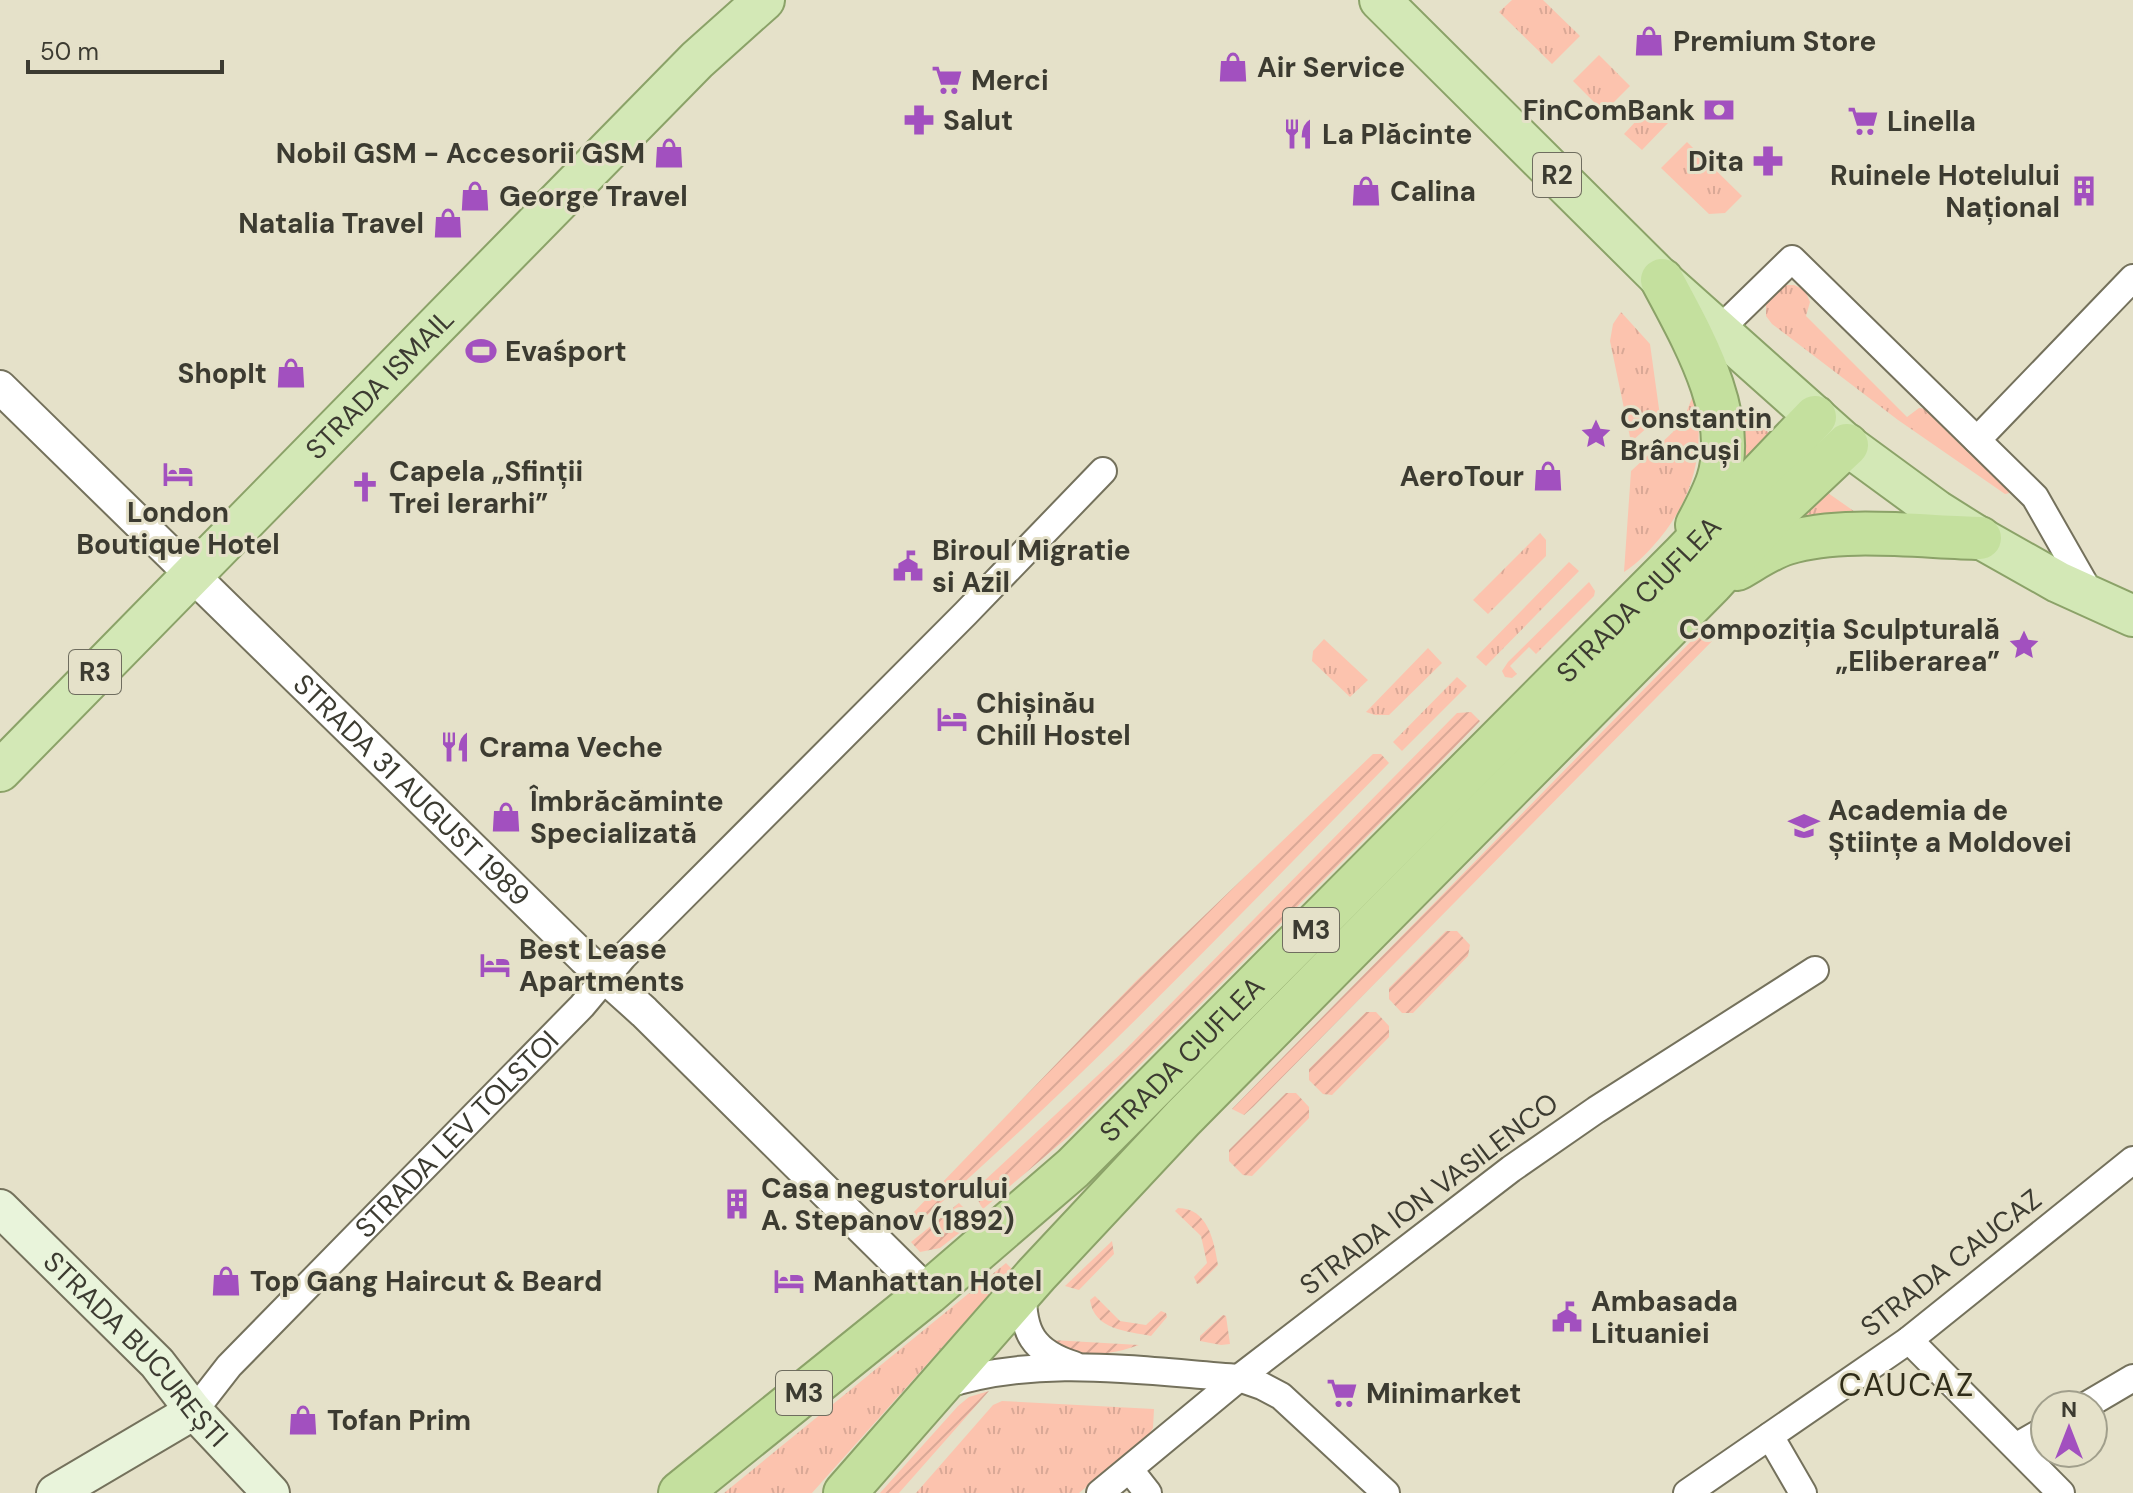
<svg xmlns="http://www.w3.org/2000/svg" width="2133" height="1493" font-family="'DM Sans',sans-serif">
	<style>
		.grass { fill: url(#grass-tufts) }
		.garden { fill: url(#garden-furrows) }
		.lines { fill: none; stroke-linecap: round; stroke-linejoin: round }
		.minor-casing { stroke: #74715c; stroke-width: 30 }
		.tertiary-casing { stroke: #74715c; stroke-width: 36 }
		.secondary-casing { stroke: #74715c; stroke-width: 40 }
		.primary-casing { stroke: #8ba268; stroke-width: 44 }
		.trunk-casing { stroke: #8ba268; stroke-width: 46 }
		.minor { stroke: #fff; stroke-width: 26 }
		.tertiary { stroke: #fff; stroke-width: 32 }
		.secondary { stroke: #e9f4db; stroke-width: 36 }
		.primary { stroke: #d3e8b6; stroke-width: 40 }
		.trunk { stroke: #c4e09e; stroke-width: 42 }
		.labels { text-anchor: middle; dominant-baseline: central; stroke-width: 6; stroke-linejoin: round; paint-order: stroke }
		.shield { fill: #e5e1c9; stroke: #6f6d5f; stroke-width: 2 }
		.shield-label { font-size: 26px; font-weight: bold; fill: #3c3b31 }
		.poi-label { font-size: 28px; font-weight: bold; fill: #3c3b31; stroke: #e5e1c9; text-anchor: start }
		.street-label { font-size: 28px; fill: #3c3b31; stroke: #e5e1c9 }
		.quarter-label { font-size: 32px; letter-spacing: 2px; fill: #2f2c19; stroke: #e5e1c9 }
	</style>
	<defs>
		<pattern id="grass-tufts" width="24" height="20" patternUnits="userSpaceOnUse" patternTransform="scale(2)"><rect width="24" height="20" fill="#fcc3ae"/><path d="M3 7l-1-3M5 7V3M7 7l1-3M15 17l-1-3M17 17v-4M19 17l1-3" fill="none" stroke="#d9a896"/></pattern>
		<pattern id="garden-furrows" width="10" height="10" patternUnits="userSpaceOnUse" patternTransform="scale(2)"><rect width="10" height="10" fill="#fcc3ae"/><path d="M-1 1l2-2M0 10L10 0M9 11l2-2" fill="none" stroke="#d9a896"/></pattern>
	</defs>
	<rect width="100%" height="100%" fill="#e5e1c9"/>
	<!-- grass -->
	<path class="grass" d="M 1512,0 L 1543,0 L 1580,36 L 1552,64 L 1499,12 Z
		M 1599,55 L 1630,86 L 1604,112 L 1573,81 Z
		M 1650,106 L 1668,123 L 1642,150 L 1624,134 Z
		M 1687,142 L 1742,196 L 1725,213 L 1709,214 L 1661,168 Z
		M 1784,285 L 1794,285 L 1805,290 L 1810,302 L 1806,316 L 1907,417 L 1919,408 L 1929,409 L 2011,490 L 2010,493 L 2005,494 L 1898,420 L 1772,324 L 1766,316 L 1766,302 L 1779,287 Z
		M 1621,312 L 1650,344 L 1660,416 L 1631,442 L 1610,341 L 1613,324 Z
		M 1694,393 C 1706,447 1695,495 1660,538 C 1650,550 1637,564 1624,572 L 1631,471 L 1672,433 L 1684,418 Z
		M 1738,407 L 1742,407 L 1771,435 L 1742,465 Z
		M 1826,492 L 1828,493 L 1858,514 L 1803,523 L 1798,517 Z
		M 1540,533 L 1546,540 L 1546,556 L 1488,614 L 1473,600 Z
		M 1569,562 L 1579,571 L 1486,666 L 1476,657 Z
		M 1589,582 L 1595,591 L 1594,596 L 1536,654 L 1529,647 L 1510,666 L 1517,674 L 1512,678 L 1505,677 L 1502,671 L 1508,662 Z
		M 1324,639 L 1368,680 L 1350,697 L 1312,661 L 1313,651 Z
		M 1428,648 L 1442,663 L 1389,715 L 1375,715 L 1366,712 Z
		M 1457,677 L 1467,686 L 1402,751 L 1393,742 Z
		M 1006,1263 L 1012,1269 L 812,1493 L 724,1493 Z
		M 1002,1401 L 1154,1409 L 1153,1428 L 1147,1437 L 1079,1493 L 916,1493 L 993,1405 Z"/>
	<!-- garden -->
	<path class="garden" d="M 1714,626 L 1723,630 L 1253,1107 L 1244,1115 L 1232,1109 L 1705,627 Z
		M 1471,712 L 1480,721 L 1428,775 L 1068,1137 L 983,1209 C 976,1199 975,1192 983,1182 L 1125,1050 L 1457,713 Z
		M 1373,754 L 1381,754 L 1389,763 C 1237,918 1088,1074 925,1217 L 913,1218 L 911,1215 L 1136,981 Z
		M 1446,931 L 1457,931 L 1470,945 L 1468,956 L 1413,1013 L 1402,1013 L 1389,999 L 1389,988 Z
		M 1366,1012 L 1376,1012 L 1389,1026 L 1389,1037 L 1332,1095 L 1323,1094 L 1309,1080 L 1309,1069 Z
		M 1286,1093 L 1296,1093 L 1309,1107 L 1309,1118 L 1252,1176 L 1243,1175 L 1229,1161 L 1229,1150 Z
		M 959,1203 L 976,1220 L 940,1248 L 920,1252 L 911,1242 Z
		M 1178,1208 C 1208,1208 1214,1241 1218,1265 L 1200,1283 L 1197,1284 L 1194,1277 L 1207,1263 L 1201,1236 L 1175,1211 Z
		M 1112,1241 L 1114,1254 L 1079,1290 L 1065,1286 Z
		M 1095,1296 L 1120,1321 L 1146,1325 L 1161,1311 L 1166,1313 L 1167,1317 L 1151,1336 C 1127,1331 1094,1330 1090,1300 Z
		M 1223,1315 L 1226,1316 L 1230,1344 L 1221,1345 L 1200,1341 L 1200,1336 Z
		M 1052,1340 L 1139,1345 C 1112,1355 1075,1360 1050,1342 Z
		M 989,1391 L 899,1493 L 880,1493 L 958,1406 L 969,1397 Z"/>
	<g class="lines">
		<!-- minor casing -->
		<g class="minor-casing">
			<g id="minor">
				<path d="M 1719,330 L 1792,259 L 2035,497 L 2092,597"/>
				<path d="M 1977,440 L 2133,278"/>
				<path d="M 1023,1290 C 1022,1332 1033,1352 1074,1365"/>
				<path d="M 1909,1340 L 2061,1493"/>
				<path d="M 942,1386 C 1037,1354 1141,1371 1239,1378 L 1262,1386 L 1281,1396 L 1386,1493"/>
				<path d="M 2087,1405 L 2133,1378"/>
				<path id="s1" d="M 194,1411 L 229,1366 L 582,1006 L 623,957 L 966,613 L 1103,471"/>
				<path d="M 1770,1436 L 1803,1493"/>
				<path d="M 2017,1446 L 2045,1430"/>
				<path d="M 1130,1470 L 1148,1493"/>
				<path d="M 1100,1493 L 1239,1378 L 1511,1169 L 1596,1110 L 1815,970"/>
				<path d="M 1687,1493 L 1909,1340 L 2133,1160"/>
			</g>
		</g>
		<!-- tertiary casing -->
		<g class="tertiary-casing">
			<g id="tertiary">
				<path id="s2" d="M 0,387 L 584,958 L 644,1012 L 928,1293"/>
			</g>
		</g>
		<!-- secondary casing -->
		<g class="secondary-casing">
			<g id="secondary">
				<path id="s3" d="M 0,1208 L 157,1363 L 194,1411 L 271,1493"/>
				<path d="M 55,1493 L 194,1411"/>
			</g>
		</g>
		<!-- primary casing -->
		<g class="primary-casing">
			<g id="primary">
				<path d="M 1380,0 L 1662,280 L 1847,445 L 1937,511 L 1980,538 L 2058,582 L 2133,616"/>
				<path id="s4" d="M 0,771 L 697,60 L 764,0"/>
			</g>
		</g>
		<!-- trunk casing -->
		<g class="trunk-casing">
			<g id="trunk">
				<path d="M 1662,280 C 1691,335 1739,415 1718,480 C 1713,495 1705,510 1697,525"/>
				<path d="M 1737,569 C 1753,560 1770,548 1787,543 C 1841,526 1923,537 1980,538"/>
				<path id="s5" d="M 680,1493 L 928,1293 L 1073,1168 L 1683,555 L 1815,417"/>
				<path d="M 845,1493 L 1037,1274 L 1183,1118 L 1712,583 L 1779,509 L 1847,445"/>
			</g>
		</g>
		<!-- minor -->
		<use href="#minor" class="minor"/>
		<!-- tertiary -->
		<use href="#tertiary" class="tertiary"/>
		<!-- secondary -->
		<use href="#secondary" class="secondary"/>
		<!-- primary -->
		<use href="#primary" class="primary"/>
		<!-- trunk -->
		<use href="#trunk" class="trunk"/>
	</g>
	<!-- icons -->
	<defs>
		<g id="shop-bare" transform="scale(2.4)"><path d="M-5-2.5h2.3a2.7 3.5 0 0 1 5.4 0H5L5.5 6h-11ZM-1.5-2.5h3a1.5 2.3 0 0 0-3 0Z" fill="#a250bf" stroke="#e5e1c9" stroke-width="2.5" paint-order="stroke"/></g>
		<g id="supermarket-bare" transform="scale(2.4)"><path d="M-6-5.5h2.5l.6 2H6L4.5 2H-2.5L-4.4-4H-6ZM-1.5 3.2a1.3 1.3 0 1 0 .1 0ZM3 3.2a1.3 1.3 0 1 0 .1 0Z" fill="#a250bf" stroke="#e5e1c9" stroke-width="2.5" paint-order="stroke"/></g>
		<g id="bank-bare" transform="scale(2.4)"><path d="M-6-4H6V4H-6ZM0-2.3a2.3 2.3 0 1 0 0 4.6a2.3 2.3 0 1 0 0-4.6Z" fill="#a250bf" stroke="#e5e1c9" stroke-width="2.5" paint-order="stroke"/></g>
		<g id="pharmacy-bare" transform="scale(2.4)"><path d="M-2-6h4v4h4v4h-4v4h-4v-4h-4v-4h4Z" fill="#a250bf" stroke="#e5e1c9" stroke-width="2.5" paint-order="stroke"/></g>
		<g id="restaurant-bare" transform="scale(2.4)"><path d="M-5-6h1v4h1v-4h1v4h1v-4h1v5L-1.5 .5V6h-2V.5L-5-1ZM5-6V6H3V1.5H1.5Q1.5-4 5-6Z" fill="#a250bf" stroke="#e5e1c9" stroke-width="2.5" paint-order="stroke"/></g>
		<g id="building-bare" transform="scale(2.4)"><path d="M-4-6H4V6H1V3H-1V6H-4ZM-2.5-4.3h1.7v1.8h-1.7ZM.8-4.3h1.7v1.8H.8ZM-2.5-1h1.7V.8h-1.7ZM.8-1h1.7V.8H.8Z" fill="#a250bf" stroke="#e5e1c9" stroke-width="2.5" paint-order="stroke"/></g>
		<g id="stadium-bare" transform="scale(2.4)"><path d="M0-5a6.5 5 0 1 0 0 10a6.5 5 0 1 0 0-10ZM-3.5-1.8h7v3.6h-7Z" fill="#a250bf" stroke="#e5e1c9" stroke-width="2.5" paint-order="stroke"/></g>
		<g id="sight-bare" transform="scale(2.4)"><path d="M0-6L1.8-2.2L6-1.7L2.9 1.2L3.7 5.4L0 3.3L-3.7 5.4L-2.9 1.2L-6-1.7L-1.8-2.2Z" fill="#a250bf" stroke="#e5e1c9" stroke-width="2.5" paint-order="stroke"/></g>
		<g id="hotel-bare" transform="scale(2.4)"><path d="M-6-4.5h1.5V1H6V5H4.5V3h-9V5H-6ZM-4 0a1.8 1.8 0 1 1 3.6 0ZM.5 0V-2.5h3Q6-2.5 6 0Z" fill="#a250bf" stroke="#e5e1c9" stroke-width="2.5" paint-order="stroke"/></g>
		<g id="church-bare" transform="scale(2.4)"><path d="M-1.2-6h2.4v3.5h3.3v2.4h-3.3V6h-2.4V-.1h-3.3v-2.4h3.3Z" fill="#a250bf" stroke="#e5e1c9" stroke-width="2.5" paint-order="stroke"/></g>
		<g id="civic-bare" transform="scale(2.4)"><path d="M-.6-6.5H3V-4.5H.6V-3L4-1V1h2V6H-6V1h2V-1L-.6-3ZM-1.2 2.5V6h2.4V2.5Z" fill="#a250bf" stroke="#e5e1c9" stroke-width="2.5" paint-order="stroke"/></g>
		<g id="university-bare" transform="scale(2.4)"><path d="M0-5L7-2L0 1L-7-2ZM-4 1L0 2.5L4 1V4Q0 6-4 4Z" fill="#a250bf" stroke="#e5e1c9" stroke-width="2.5" paint-order="stroke"/></g>
	</defs>
	<g fill-rule="evenodd">
		<use href="#shop-bare" x="1649" y="41"/>
		<use href="#shop-bare" x="1233" y="67"/>
		<use href="#supermarket-bare" x="947" y="80"/>
		<use href="#bank-bare" x="1719" y="110"/>
		<use href="#pharmacy-bare" x="919" y="120"/>
		<use href="#supermarket-bare" x="1863" y="121"/>
		<use href="#restaurant-bare" x="1298" y="134"/>
		<use href="#shop-bare" x="669" y="153"/>
		<use href="#pharmacy-bare" x="1768" y="161"/>
		<use href="#shop-bare" x="1366" y="191"/>
		<use href="#building-bare" x="2084" y="191"/>
		<use href="#shop-bare" x="475" y="196"/>
		<use href="#shop-bare" x="448" y="223"/>
		<use href="#stadium-bare" x="481" y="351"/>
		<use href="#shop-bare" x="291" y="373"/>
		<use href="#sight-bare" x="1596" y="434"/>
		<use href="#hotel-bare" x="178" y="474"/>
		<use href="#shop-bare" x="1548" y="476"/>
		<use href="#church-bare" x="365" y="487"/>
		<use href="#civic-bare" x="908" y="566"/>
		<use href="#sight-bare" x="2024" y="645"/>
		<use href="#hotel-bare" x="952" y="719"/>
		<use href="#restaurant-bare" x="455" y="747"/>
		<use href="#shop-bare" x="506" y="817"/>
		<use href="#university-bare" x="1804" y="826"/>
		<use href="#hotel-bare" x="495" y="965"/>
		<use href="#building-bare" x="737" y="1204"/>
		<use href="#shop-bare" x="226" y="1281"/>
		<use href="#hotel-bare" x="789" y="1281"/>
		<use href="#civic-bare" x="1567" y="1317"/>
		<use href="#supermarket-bare" x="1342" y="1393"/>
		<use href="#shop-bare" x="303" y="1420"/>
	</g>
	<g class="labels">
		<!-- shield labels -->
		<g class="shield">
			<rect x="1533" y="153" width="48" height="44" rx="6"/>
			<rect x="69" y="650" width="52" height="44" rx="6"/>
			<rect x="1283" y="908" width="56" height="44" rx="6"/>
			<rect x="776" y="1371" width="56" height="44" rx="6"/>
		</g>
		<g class="shield-label">
			<text x="1557" y="175">R2</text>
			<text x="95" y="672">R3</text>
			<text x="1311" y="930">M3</text>
			<text x="804" y="1393">M3</text>
		</g>
		<!-- poi labels -->
		<g class="poi-label">
			<text x="1673" y="41">Premium Store</text>
			<text x="1257" y="67">Air Service</text>
			<text x="971" y="80">Merci</text>
			<text x="1695" y="110" text-anchor="end">FinComBank</text>
			<text x="943" y="120">Salut</text>
			<text x="1887" y="121">Linella</text>
			<text x="1322" y="134">La Plăcinte</text>
			<text x="645" y="153" text-anchor="end">Nobil GSM - Accesorii GSM</text>
			<text x="1744" y="161" text-anchor="end">Dita</text>
			<text x="2060" y="175" text-anchor="end">Ruinele Hotelului<tspan x="2060" dy="32">Național</tspan></text>
			<text x="1390" y="191">Calina</text>
			<text x="499" y="196">George Travel</text>
			<text x="424" y="223" text-anchor="end">Natalia Travel</text>
			<text x="505" y="351">Evaśport</text>
			<text x="267" y="373" text-anchor="end">ShopIt</text>
			<text x="1620" y="418">Constantin<tspan x="1620" dy="32">Brâncuși</tspan></text>
			<text x="389" y="471">Capela „Sfinții<tspan x="389" dy="32">Trei Ierarhi”</tspan></text>
			<text x="1524" y="476" text-anchor="end">AeroTour</text>
			<text x="178" y="512" text-anchor="middle">London<tspan x="178" dy="32">Boutique Hotel</tspan></text>
			<text x="932" y="550">Biroul Migratie<tspan x="932" dy="32">si Azil</tspan></text>
			<text x="2000" y="629" text-anchor="end">Compoziția Sculpturală<tspan x="2000" dy="32">„Eliberarea”</tspan></text>
			<text x="976" y="703">Chișinău<tspan x="976" dy="32">Chill Hostel</tspan></text>
			<text x="479" y="747">Crama Veche</text>
			<text x="530" y="801">Îmbrăcăminte<tspan x="530" dy="32">Specializată</tspan></text>
			<text x="1828" y="810">Academia de<tspan x="1828" dy="32">Științe a Moldovei</tspan></text>
			<text x="519" y="949">Best Lease<tspan x="519" dy="32">Apartments</tspan></text>
			<text x="761" y="1188">Casa negustorului<tspan x="761" dy="32">A. Stepanov (1892)</tspan></text>
			<text x="250" y="1281">Top Gang Haircut &amp; Beard</text>
			<text x="813" y="1281">Manhattan Hotel</text>
			<text x="1591" y="1301">Ambasada<tspan x="1591" dy="32">Lituaniei</tspan></text>
			<text x="1366" y="1393">Minimarket</text>
			<text x="327" y="1420">Tofan Prim</text>
		</g>
		<!-- street labels -->
		<g class="street-label">
			<text stroke="none"><textPath href="#s4" startOffset="542">STRADA ISMAIL</textPath></text>
			<text stroke="none"><textPath href="#s5" startOffset="1312">STRADA CIUFLEA</textPath></text>
			<text stroke="none"><textPath href="#s2" startOffset="576">STRADA 31 AUGUST 1989</textPath></text>
			<text stroke="none"><textPath href="#s5" startOffset="664">STRADA CIUFLEA</textPath></text>
			<text stroke="none"><textPath href="#s1" startOffset="382">STRADA LEV TOLSTOI</textPath></text>
			<text transform="translate(1429 1194) rotate(-37)">STRADA ION VASILENCO</text>
			<text transform="translate(1951 1263) rotate(-38)">STRADA CAUCAZ</text>
			<text stroke="none"><textPath href="#s3" startOffset="196">STRADA BUCUREȘTI</textPath></text>
		</g>
		<!-- quarter labels -->
		<g class="quarter-label">
			<text x="1907" y="1385">CAUCAZ</text>
		</g>
	</g>
	<!-- north arrow -->
	<g transform="translate(2069 1429)"><circle r="38" fill="#e5e1c9" stroke="#a19f8c" stroke-width="2"/>
	<path d="M0-6L14 30L0 20L-14 30Z" fill="#a250bf"/>
	<text y="-12" font-size="22" font-weight="bold" text-anchor="middle" fill="#3c3b31">N</text>
	</g>
	<!-- scale -->
	<path d="M28 60v12h194v-12" fill="none" stroke="#3c3b31" stroke-width="4"/>
	<text x="40" y="60" font-size="24" fill="#3c3b31" stroke="#e5e1c9" stroke-width="6" paint-order="stroke">50 m</text>
</svg>
